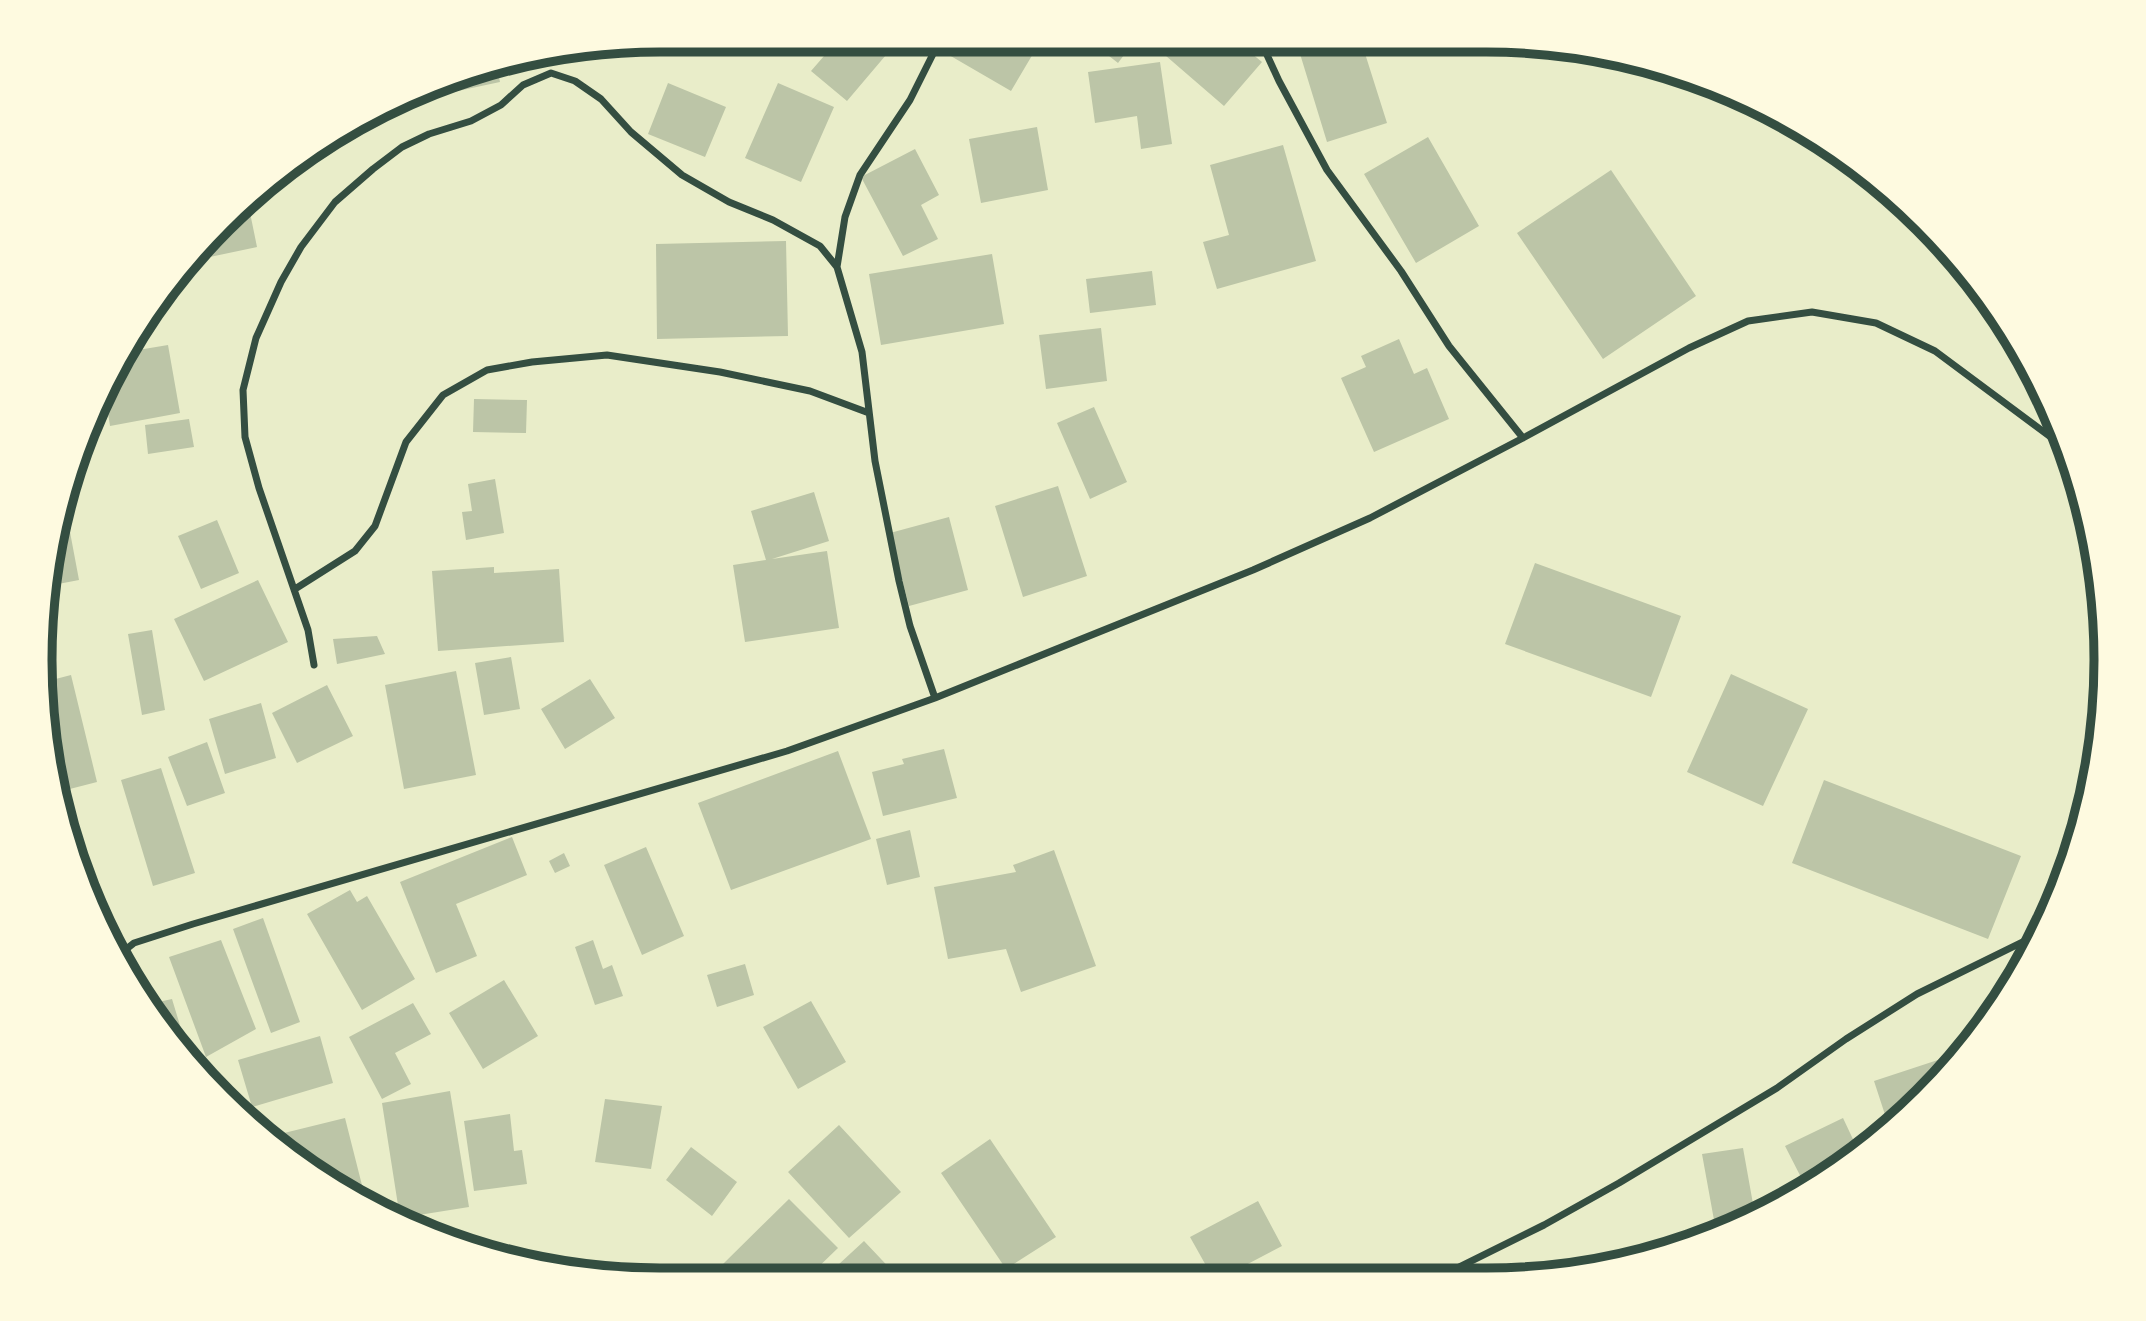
<svg xmlns="http://www.w3.org/2000/svg" width="2146" height="1321" font-family="'Source Sans 3',sans-serif">
	<style>
		.building { fill: #bcc5a7 }
		.lines { fill: none; stroke-linecap: round; stroke-linejoin: round }
		.minor { stroke: #344e41; stroke-width: 7 }
		.rim { fill: none; stroke: #344e41; stroke-width: 9 }
	</style>
	<rect width="100%" height="100%" fill="#e9edc9"/>
	<!-- building -->
	<path class="building" d="M 837,41 L 897,42 L 847,101 L 811,71 Z
		M 957,42 L 1040,42 L 1011,91 L 949,55 Z
		M 1096,43 L 1133,43 L 1118,63 L 1095,45 Z
		M 1151,43 L 1240,44 L 1262,62 L 1224,106 Z
		M 1297,44 L 1362,44 L 1387,123 L 1327,142 Z
		M 1160,62 L 1172,144 L 1141,149 L 1137,116 L 1095,123 L 1088,72 Z
		M 497,67 L 500,82 L 453,92 L 451,79 L 462,73 Z
		M 668,83 L 726,107 L 705,157 L 648,134 Z
		M 778,83 L 834,107 L 801,182 L 745,158 Z
		M 1037,127 L 1048,190 L 981,203 L 969,139 Z
		M 1428,137 L 1479,226 L 1416,263 L 1364,174 Z
		M 1283,145 L 1316,261 L 1217,289 L 1203,242 L 1229,235 L 1210,165 Z
		M 915,149 L 939,195 L 921,205 L 938,239 L 903,256 L 861,177 Z
		M 1611,170 L 1696,296 L 1603,359 L 1517,233 Z
		M 248,203 L 257,247 L 191,261 Z
		M 786,241 L 788,336 L 657,339 L 656,244 Z
		M 992,254 L 1004,324 L 881,345 L 869,274 Z
		M 1152,271 L 1156,305 L 1090,313 L 1086,279 Z
		M 1101,328 L 1107,381 L 1046,389 L 1039,335 Z
		M 1399,339 L 1414,374 L 1427,368 L 1449,419 L 1374,452 L 1341,378 L 1366,367 L 1361,356 Z
		M 168,345 L 180,413 L 110,426 L 106,400 L 132,351 Z
		M 474,399 L 527,400 L 526,433 L 473,432 Z
		M 1094,407 L 1127,482 L 1090,499 L 1057,423 Z
		M 189,419 L 194,447 L 148,454 L 145,425 Z
		M 495,479 L 504,533 L 466,540 L 462,512 L 472,511 L 468,484 Z
		M 1058,486 L 1087,576 L 1023,597 L 995,506 Z
		M 814,492 L 829,541 L 772,559 L 827,551 L 839,628 L 745,642 L 733,565 L 766,560 L 751,511 Z
		M 949,517 L 968,590 L 909,606 L 890,533 Z
		M 217,520 L 239,573 L 201,589 L 178,536 Z
		M 70,532 L 79,580 L 53,585 L 61,533 Z
		M 1535,563 L 1681,616 L 1651,697 L 1505,644 Z
		M 494,567 L 494,573 L 559,569 L 564,642 L 438,651 L 432,571 Z
		M 258,580 L 288,642 L 204,681 L 174,619 Z
		M 152,630 L 165,710 L 142,715 L 128,634 Z
		M 377,636 L 385,654 L 337,664 L 333,639 Z
		M 511,657 L 520,709 L 484,715 L 475,663 Z
		M 456,671 L 476,775 L 404,789 L 385,685 Z
		M 1731,674 L 1808,709 L 1763,806 L 1687,772 Z
		M 71,675 L 97,782 L 62,791 L 44,682 Z
		M 590,679 L 615,718 L 565,749 L 541,709 Z
		M 327,685 L 353,736 L 297,763 L 272,713 Z
		M 261,703 L 276,758 L 225,774 L 209,719 Z
		M 207,742 L 225,793 L 187,806 L 168,757 Z
		M 944,749 L 957,798 L 883,816 L 872,772 L 904,764 L 902,759 Z
		M 838,751 L 871,839 L 731,890 L 698,803 Z
		M 161,768 L 195,873 L 153,886 L 121,780 Z
		M 1824,780 L 2021,856 L 1988,939 L 1792,863 Z
		M 910,830 L 920,877 L 887,885 L 876,839 Z
		M 512,837 L 527,875 L 456,904 L 477,956 L 436,973 L 400,882 Z
		M 646,847 L 684,936 L 642,955 L 604,865 Z
		M 1054,850 L 1096,966 L 1021,992 L 1006,949 L 948,959 L 934,887 L 1016,872 L 1013,865 Z
		M 564,853 L 570,866 L 555,873 L 549,861 Z
		M 350,890 L 357,902 L 367,896 L 415,979 L 362,1010 L 307,914 Z
		M 263,918 L 300,1022 L 271,1033 L 233,929 Z
		M 221,940 L 256,1029 L 206,1057 L 169,957 Z
		M 593,940 L 603,969 L 612,965 L 623,996 L 595,1005 L 575,947 Z
		M 745,964 L 754,995 L 717,1007 L 707,975 Z
		M 504,980 L 538,1036 L 483,1069 L 449,1013 Z
		M 172,999 L 182,1032 L 173,1035 L 145,1005 Z
		M 811,1001 L 846,1062 L 798,1089 L 763,1027 Z
		M 413,1003 L 431,1034 L 395,1053 L 411,1084 L 382,1099 L 349,1037 Z
		M 320,1036 L 333,1083 L 252,1107 L 238,1060 Z
		M 1950,1056 L 1953,1065 L 1890,1130 L 1874,1081 Z
		M 450,1091 L 469,1207 L 400,1218 L 382,1103 Z
		M 605,1099 L 662,1106 L 651,1169 L 595,1162 Z
		M 510,1114 L 514,1151 L 522,1150 L 527,1184 L 474,1191 L 464,1121 Z
		M 345,1118 L 366,1201 L 285,1154 L 280,1134 Z
		M 1843,1118 L 1859,1152 L 1807,1189 L 1785,1146 Z
		M 839,1125 L 901,1192 L 849,1238 L 788,1172 Z
		M 990,1139 L 1056,1237 L 1006,1269 L 941,1173 Z
		M 691,1147 L 737,1182 L 712,1216 L 666,1180 Z
		M 1743,1148 L 1755,1215 L 1716,1231 L 1702,1154 Z
		M 789,1199 L 838,1248 L 809,1276 L 735,1276 L 723,1264 Z
		M 1258,1201 L 1282,1246 L 1221,1278 L 1213,1278 L 1190,1237 Z
		M 864,1241 L 898,1277 L 825,1277 Z"/>
	<g class="lines">
		<!-- minor -->
		<path class="minor" d="M 1262,44 L 1279,81 L 1327,170 L 1401,271 L 1449,346 L 1523,438
			M 837,267 L 845,217 L 860,175 L 910,100 L 939,42
			M 295,589 L 355,551 L 375,526 L 406,442 L 443,395 L 487,370 L 532,362 L 607,355 L 720,372 L 810,391 L 869,413
			M 314,665 L 308,630 L 259,488 L 245,437 L 243,390 L 256,338 L 281,282 L 301,247 L 335,202 L 373,169 L 402,147 L 429,134 L 471,121 L 501,105 L 523,85 L 551,73 L 575,81 L 601,99 L 631,132 L 682,175 L 729,202 L 773,220 L 820,246 L 837,267 L 862,352 L 875,461 L 899,581 L 910,626 L 935,698
			M 120,954 L 134,943 L 193,924 L 787,751 L 935,698 L 1253,570 L 1370,518 L 1523,438 L 1689,348 L 1748,321 L 1812,312 L 1876,323 L 1935,351 L 2056,441 L 2073,463
			M 1435,1279 L 1544,1225 L 1619,1183 L 1777,1088 L 1846,1039 L 1917,994 L 2043,932"/>
	</g>
	<!-- crop -->
	<path d="M0 0H2146V1321H0ZM660 52H1486A608 608 0 0 1 2094 660V660A608 608 0 0 1 1486 1268H660A608 608 0 0 1 52 660V660A608 608 0 0 1 660 52Z" fill="#fefae0" fill-rule="evenodd"/>
	<path class="rim" d="M660 52H1486A608 608 0 0 1 2094 660V660A608 608 0 0 1 1486 1268H660A608 608 0 0 1 52 660V660A608 608 0 0 1 660 52Z"/>
</svg>
